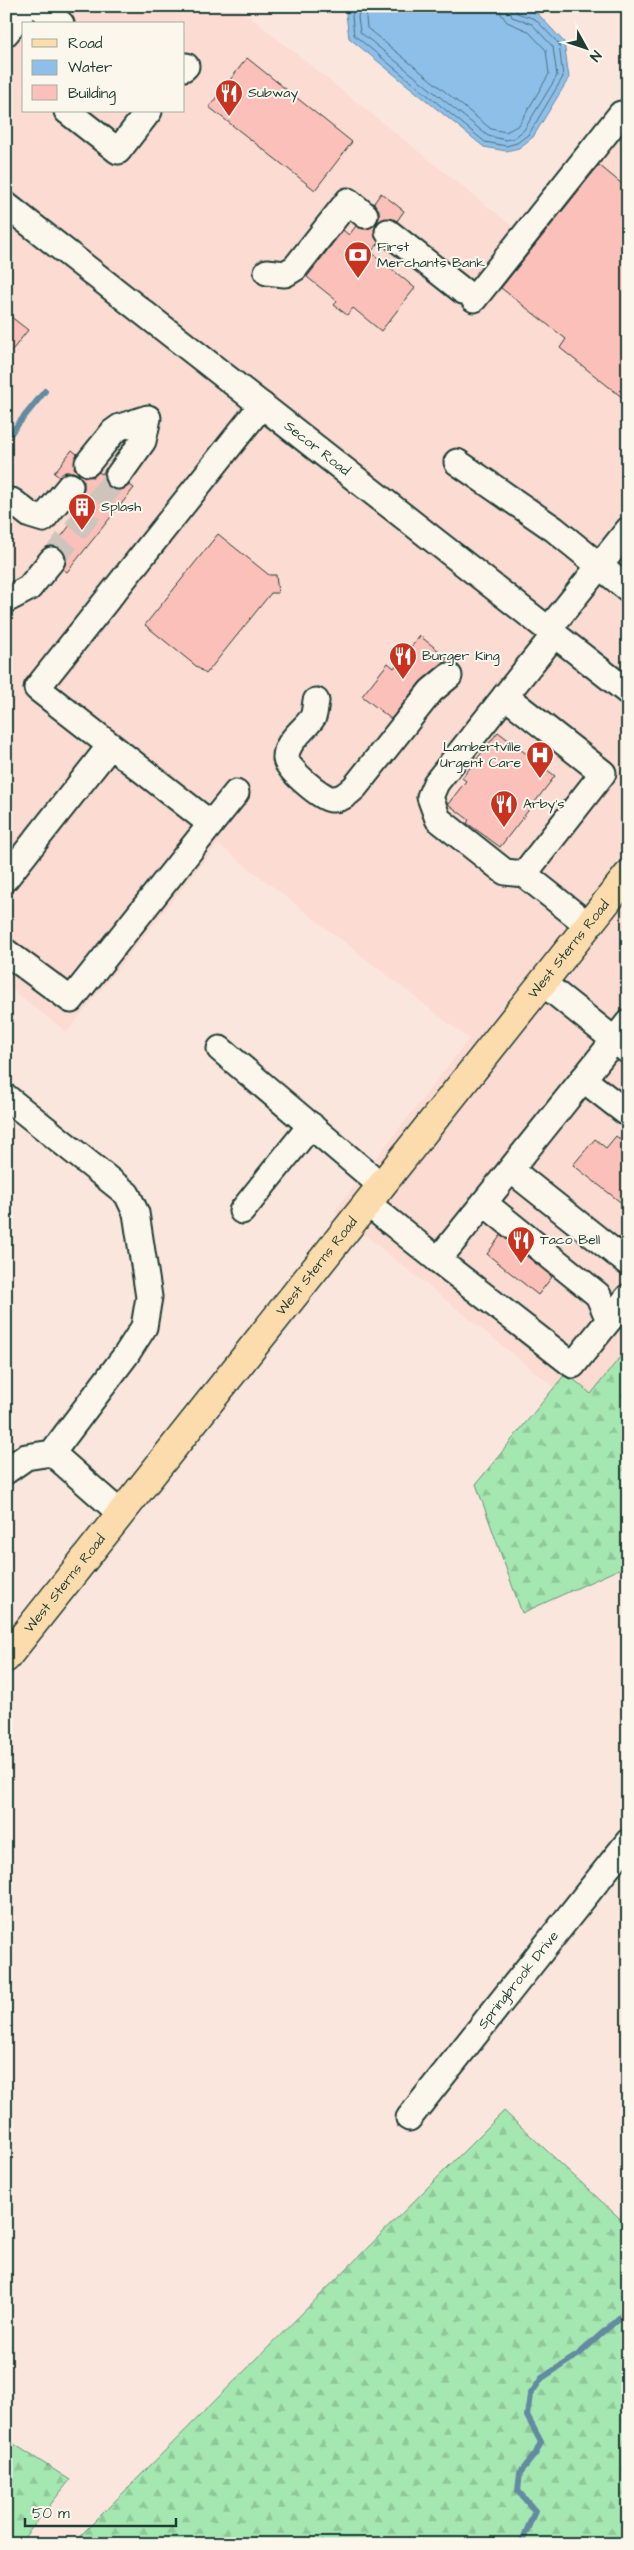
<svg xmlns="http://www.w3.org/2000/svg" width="634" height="2550" font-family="'Architects Daughter',sans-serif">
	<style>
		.built { fill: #fbdbd2; fill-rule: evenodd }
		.forest { fill: url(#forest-firs); stroke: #629272 }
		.water { fill: #8ebfe9; stroke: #628ba1 }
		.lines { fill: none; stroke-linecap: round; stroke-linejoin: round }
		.shore { stroke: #4b717c; stroke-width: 1 }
		.stream { stroke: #628ba1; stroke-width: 6 }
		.building { fill: #fcc0ba; stroke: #1f3d34 }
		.minor-tunnel { stroke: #cfc4bb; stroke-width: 25; stroke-dasharray: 25 12; stroke-linecap: butt }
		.minor-casing { stroke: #1f3d34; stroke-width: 29 }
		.major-casing { stroke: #1f3d34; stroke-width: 31 }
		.minor { stroke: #fbf7ec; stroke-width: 25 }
		.major { stroke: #fcdcac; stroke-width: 28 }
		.labels { text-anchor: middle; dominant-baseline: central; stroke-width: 4; stroke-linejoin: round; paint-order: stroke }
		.poi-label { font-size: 14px; fill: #1f3d34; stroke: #fbf7ec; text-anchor: start }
		.street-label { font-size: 14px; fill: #1f3d34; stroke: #fbf7ec }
	</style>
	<defs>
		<pattern id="forest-firs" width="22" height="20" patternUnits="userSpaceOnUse" patternTransform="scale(1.25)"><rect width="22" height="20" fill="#a5e7b1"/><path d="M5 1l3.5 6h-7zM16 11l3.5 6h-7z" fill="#8ec799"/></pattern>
	</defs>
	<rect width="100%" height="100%" fill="#fbe6dd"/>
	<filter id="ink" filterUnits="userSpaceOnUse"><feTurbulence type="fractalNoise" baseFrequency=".02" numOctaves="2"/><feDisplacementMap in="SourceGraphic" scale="10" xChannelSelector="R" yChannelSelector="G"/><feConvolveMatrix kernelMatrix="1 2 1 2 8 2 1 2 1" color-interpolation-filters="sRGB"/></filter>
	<g filter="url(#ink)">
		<!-- built -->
		<path class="built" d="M 6,6 L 236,6 L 522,234 L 628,103 L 628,1348 L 591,1395 L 566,1374 L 554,1387 L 335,1211 L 469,1039 L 218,844 L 67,1032 L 6,985 ZM 24,24 L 184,24 L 184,111 L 24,111 Z"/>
		<!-- forest -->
		<path class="forest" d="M 628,1347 L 628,1565 L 522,1613 L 476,1484 L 566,1373 L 591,1394 Z
			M 504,2111 L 628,2226 L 628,2544 L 72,2544 Z
			M 6,2439 L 70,2480 L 19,2544 L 6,2544 Z"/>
		<!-- water -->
		<path class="water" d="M 351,6 L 511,6 L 538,14 L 564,42 L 569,78 L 533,137 L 519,148 L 506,151 L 484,147 L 349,38 L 346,14 Z"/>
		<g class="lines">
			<!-- shore -->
			<path class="shore" d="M 355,6 L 352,16 L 354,35 L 485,142 L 506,146 L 517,143 L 529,134 L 563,77 L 559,44 L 535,19 L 517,13 L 514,6
				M 361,6 L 358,17 L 360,32 L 488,136 L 506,140 L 514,138 L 524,130 L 557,76 L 553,47 L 532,24 L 512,17 L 508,6
				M 369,6 L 366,18 L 367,28 L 491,129 L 506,132 L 519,125 L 549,74 L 546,50 L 528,31 L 507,22 L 501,14 L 500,6"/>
			<!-- stream -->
			<path class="stream" d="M 6,439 L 45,391
				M 521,2544 L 535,2511 L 518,2491 L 520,2473 L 536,2453 L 541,2442 L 527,2416 L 530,2395 L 542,2378 L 579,2354 L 628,2310"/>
		</g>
		<!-- building -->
		<path class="building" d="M 247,58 L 352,142 L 315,190 L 209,107 Z
			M 599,165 L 628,189 L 628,402 L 560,348 L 566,339 L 501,288 Z
			M 381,193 L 404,211 L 397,221 L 390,218 L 377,223 L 374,230 L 379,243 L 371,252 L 415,288 L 381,331 L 353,308 L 347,315 L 334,305 L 337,301 L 307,277 L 343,230 L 349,235 L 356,226 L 363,229 L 376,224 L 379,218 L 379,210 L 374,203 Z
			M 6,313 L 28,330 L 6,358 Z
			M 72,450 L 77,454 L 74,468 L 79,474 L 93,477 L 99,472 L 102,474 L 106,468 L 105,481 L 110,488 L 123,489 L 130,485 L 134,488 L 67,572 L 63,569 L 66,562 L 65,555 L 61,549 L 54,546 L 84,507 L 76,501 L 84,489 L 84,481 L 79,475 L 73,472 L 65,472 L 59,477 L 54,473 Z
			M 218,534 L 269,575 L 276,575 L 278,593 L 271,593 L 206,674 L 145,625 Z
			M 420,636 L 448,658 L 420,682 L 391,719 L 362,696 L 388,663 L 394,668 Z
			M 498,732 L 555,776 L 500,847 L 467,823 L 469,820 L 448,804 L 466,781 L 462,778 Z
			M 616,1136 L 628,1146 L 628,1208 L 573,1165 L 595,1139 L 606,1148 Z
			M 501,1235 L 552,1277 L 538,1295 L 487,1254 Z"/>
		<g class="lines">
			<!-- minor-tunnel -->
			<path class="minor-tunnel" d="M 52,560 L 118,476"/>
			<!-- minor casing -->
			<g class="minor-casing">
				<g id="minor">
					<path d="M 39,6 L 61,24"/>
					<path d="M 6,33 L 27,6"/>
					<path d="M 184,68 L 186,66"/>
					<path d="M 67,111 L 118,151 L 149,111"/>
					<path id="s1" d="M 6,205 L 628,692"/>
					<path d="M 388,232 L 463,291"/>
					<path d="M 267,272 L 285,274 L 295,268 L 348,201 L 365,215"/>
					<path d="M 474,299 L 621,114 L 628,118"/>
					<path d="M 457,462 L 554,529 L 628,589"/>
					<path d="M 88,463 L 113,432 L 120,427 L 148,418 L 143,441 L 118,476"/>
					<path d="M 12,501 L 30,515 L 43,519 L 70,486"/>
					<path d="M 6,600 L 29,588 L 52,560"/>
					<path d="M 549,629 L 628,530"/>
					<path d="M 555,634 L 505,696 L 603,773 L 524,874 L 588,925"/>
					<path d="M 505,696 L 436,783 L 430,797 L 438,819 L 505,872 L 524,874"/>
					<path d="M 316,701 C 315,706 315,712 313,717 C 305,730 285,741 286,759 C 287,769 321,798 331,799 C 342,800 348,793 355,787 L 431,691 L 449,676"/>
					<path d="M 236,793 L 211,824 L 37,688 L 262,405"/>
					<path d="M 6,878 L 110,746"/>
					<path d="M 6,952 L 71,1000 L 211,824"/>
					<path d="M 543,983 L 628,1051"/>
					<path d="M 220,1049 L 382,1186"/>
					<path d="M 583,1079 L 628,1114"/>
					<path d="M 6,1097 L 127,1194 L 136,1213 L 149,1297 L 144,1327 L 126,1355 L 52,1453 L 26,1457 L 6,1471"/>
					<path d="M 511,1170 L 628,1263"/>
					<path d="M 367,1203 L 438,1260 L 628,1023"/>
					<path d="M 242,1211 L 311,1125"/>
					<path d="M 438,1260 L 573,1365 L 609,1320 L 598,1295 L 484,1203"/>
					<path d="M 609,1320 L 628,1297"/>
					<path d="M 52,1453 L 120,1513"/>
					<path id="s2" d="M 409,2118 L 628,1842"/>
				</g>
			</g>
			<!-- major casing -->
			<g class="major-casing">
				<g id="major">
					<path id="s3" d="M 6,1658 L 628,875"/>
				</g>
			</g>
			<!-- minor -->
			<use href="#minor" class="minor"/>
			<!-- major -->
			<use href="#major" class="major"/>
		</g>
	</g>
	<!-- icons -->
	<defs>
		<g id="restaurant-pin" transform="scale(1.4375)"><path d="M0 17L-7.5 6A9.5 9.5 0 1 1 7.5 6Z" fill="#c8321e" stroke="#fbf7ec"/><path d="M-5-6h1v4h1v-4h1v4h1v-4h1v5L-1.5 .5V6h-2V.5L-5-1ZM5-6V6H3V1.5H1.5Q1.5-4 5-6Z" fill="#fff"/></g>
		<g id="bank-pin" transform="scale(1.4375)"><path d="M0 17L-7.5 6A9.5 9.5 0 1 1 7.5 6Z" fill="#c8321e" stroke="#fbf7ec"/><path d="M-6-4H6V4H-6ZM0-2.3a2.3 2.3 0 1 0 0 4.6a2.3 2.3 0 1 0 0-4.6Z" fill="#fff"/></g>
		<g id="building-pin" transform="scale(1.4375)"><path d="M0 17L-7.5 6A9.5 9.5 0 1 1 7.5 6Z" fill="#c8321e" stroke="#fbf7ec"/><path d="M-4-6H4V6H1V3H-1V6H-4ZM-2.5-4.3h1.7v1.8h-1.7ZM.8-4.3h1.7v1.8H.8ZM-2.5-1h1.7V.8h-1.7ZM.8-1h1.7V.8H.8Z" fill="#fff"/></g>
		<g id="hospital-pin" transform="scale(1.4375)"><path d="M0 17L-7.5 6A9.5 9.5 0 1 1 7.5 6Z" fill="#c8321e" stroke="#fbf7ec"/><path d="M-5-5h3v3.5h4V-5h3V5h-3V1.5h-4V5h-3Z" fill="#fff"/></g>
	</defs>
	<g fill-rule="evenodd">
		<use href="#restaurant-pin" x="229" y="93"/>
		<use href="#bank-pin" x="358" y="255"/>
		<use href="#building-pin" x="82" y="507"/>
		<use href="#restaurant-pin" x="403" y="656"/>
		<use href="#hospital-pin" x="540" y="755"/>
		<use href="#restaurant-pin" x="504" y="804"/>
		<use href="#restaurant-pin" x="521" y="1240"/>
	</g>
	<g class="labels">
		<!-- poi labels -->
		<g class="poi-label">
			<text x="248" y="93">Subway</text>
			<text x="377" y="247">First<tspan x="377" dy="16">Merchants Bank</tspan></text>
			<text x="101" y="507">Splash</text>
			<text x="422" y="656">Burger King</text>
			<text x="521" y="747" text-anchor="end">Lambertville<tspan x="521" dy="16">Urgent Care</tspan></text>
			<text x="523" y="804">Arby's</text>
			<text x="540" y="1240">Taco Bell</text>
		</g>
		<!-- street labels -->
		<g class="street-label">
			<text stroke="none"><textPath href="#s1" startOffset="395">Secor Road</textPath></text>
			<text stroke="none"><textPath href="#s3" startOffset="905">West Sterns Road</textPath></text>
			<text stroke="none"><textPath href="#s3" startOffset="500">West Sterns Road</textPath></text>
			<text stroke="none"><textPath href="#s3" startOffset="95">West Sterns Road</textPath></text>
			<text stroke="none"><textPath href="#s2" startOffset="176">Springbrook Drive</textPath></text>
		</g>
	</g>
	<!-- margin -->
	<rect width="634" height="2550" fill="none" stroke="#fbf7ec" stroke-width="25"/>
	<rect x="12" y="12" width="609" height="2525" fill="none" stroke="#1f3d34" stroke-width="2" filter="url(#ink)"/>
	<!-- legend -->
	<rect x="22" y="22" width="162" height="90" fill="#fbf7ec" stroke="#a3ada2"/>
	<rect x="32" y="39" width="25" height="8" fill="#fcdcac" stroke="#a3ada2"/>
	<text x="68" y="48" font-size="15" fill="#1f3d34">Road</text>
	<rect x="32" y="60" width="25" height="15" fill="#8ebfe9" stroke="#a3ada2"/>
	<text x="68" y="72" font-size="15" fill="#1f3d34">Water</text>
	<rect x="32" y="85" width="25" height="15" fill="#fcc0ba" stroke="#a3ada2"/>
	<text x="68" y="98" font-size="15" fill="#1f3d34">Building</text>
	<!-- north arrow -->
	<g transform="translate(586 48) rotate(130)" stroke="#fbf7ec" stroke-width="4" paint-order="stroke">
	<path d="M0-4L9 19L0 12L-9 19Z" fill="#1f3d34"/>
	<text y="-8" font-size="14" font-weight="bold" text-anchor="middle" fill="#1f3d34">N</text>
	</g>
	<!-- scale -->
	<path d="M25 2518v8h151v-8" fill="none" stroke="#1f3d34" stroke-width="2.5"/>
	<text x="32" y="2518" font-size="15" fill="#1f3d34" stroke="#fbf7ec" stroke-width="4" paint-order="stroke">50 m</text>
</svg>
